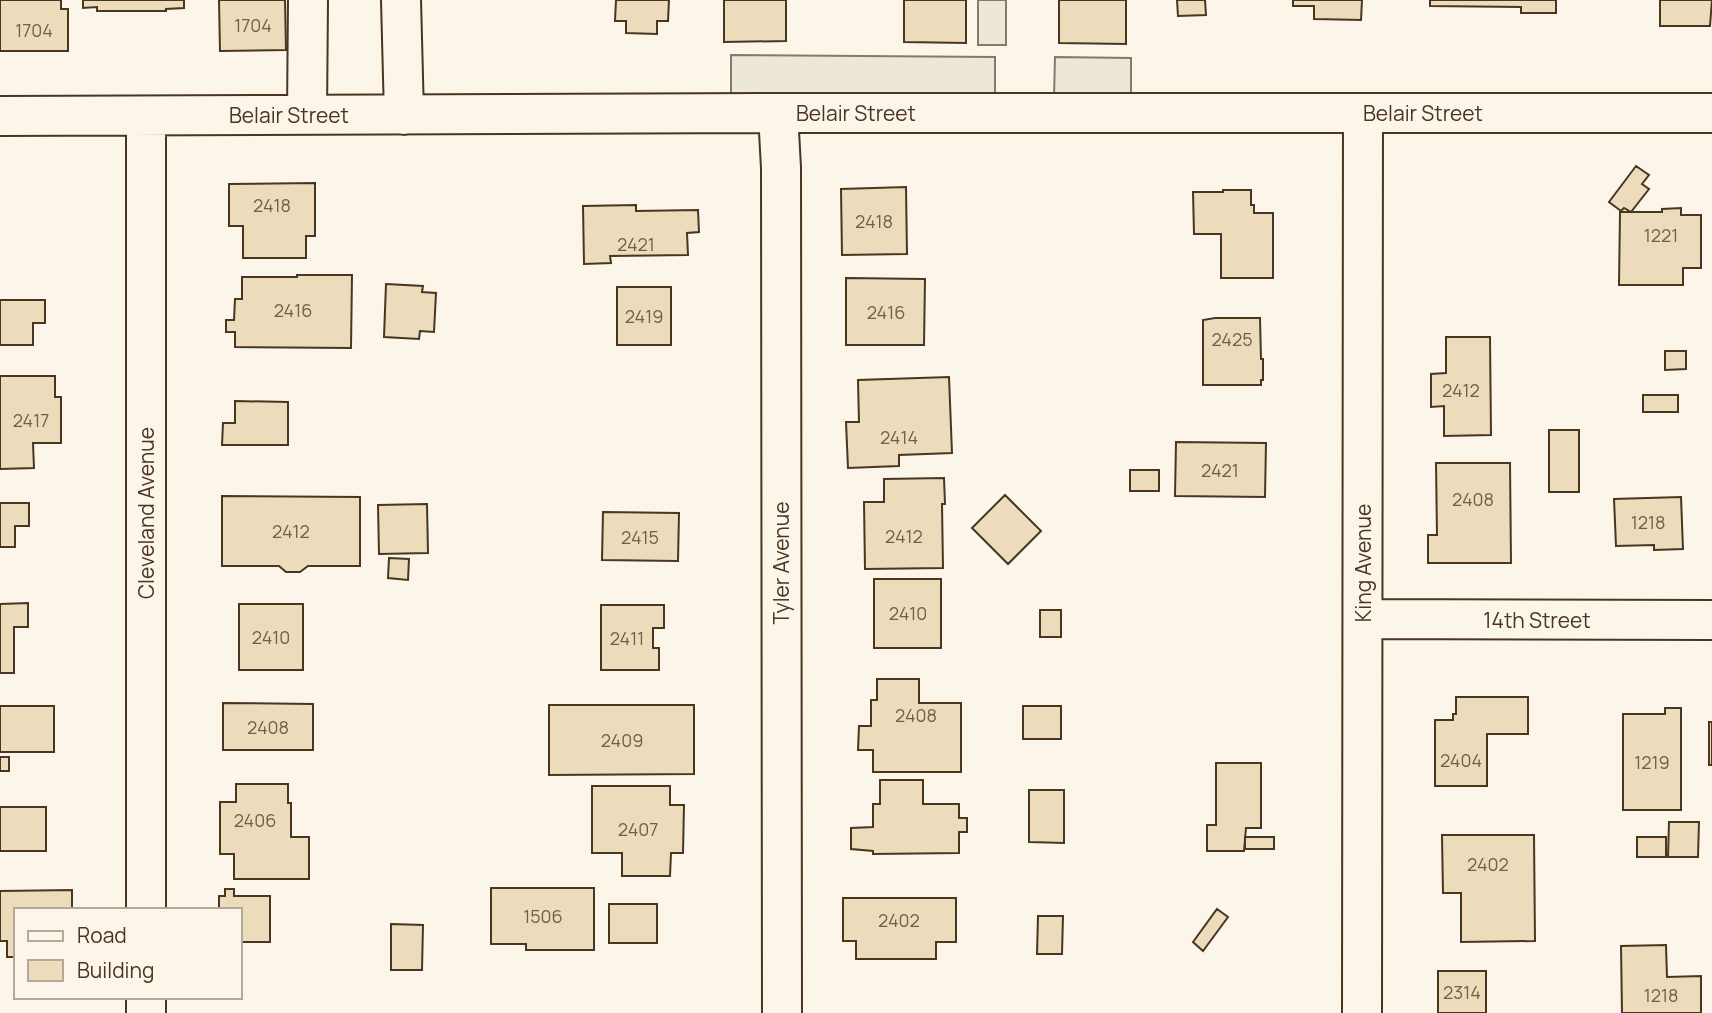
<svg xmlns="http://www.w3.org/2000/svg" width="1712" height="1013" font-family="Manrope,sans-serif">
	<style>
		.parking { fill: #ede7d9; stroke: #887966; stroke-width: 2 }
		.building { fill: #ecdcbc; stroke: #4a3520; stroke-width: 2 }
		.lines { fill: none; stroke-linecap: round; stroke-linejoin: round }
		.minor-casing { stroke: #4a3520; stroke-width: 42 }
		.minor { stroke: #fbf6e9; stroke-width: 38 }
		.labels { text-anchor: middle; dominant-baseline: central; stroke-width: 5; stroke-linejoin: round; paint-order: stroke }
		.number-label { font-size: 18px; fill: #725f47 }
		.street-label { font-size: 21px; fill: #4a3520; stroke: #fbf6e9 }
	</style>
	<rect width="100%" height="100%" fill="#fbf6e9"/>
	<!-- parking -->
	<path class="parking" d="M 978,0 L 1006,0 L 1006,45 L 978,45 Z
		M 731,55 L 995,57 L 995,95 L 731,94 Z
		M 1055,57 L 1131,58 L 1131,98 L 1054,97 Z"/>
	<!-- building -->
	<path class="building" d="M 0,0 L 61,0 L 61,9 L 68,9 L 68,51 L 0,51 Z
		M 83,0 L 184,0 L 184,8 L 166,9 L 166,11 L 97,11 L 97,7 L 83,8 Z
		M 219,0 L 285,0 L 286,50 L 220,51 Z
		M 616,0 L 669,0 L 668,21 L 657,21 L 657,34 L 626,33 L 626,21 L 615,21 Z
		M 724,0 L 786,0 L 786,41 L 724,42 Z
		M 904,0 L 966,0 L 966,43 L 904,42 Z
		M 1059,0 L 1126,0 L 1126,44 L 1059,43 Z
		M 1177,0 L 1205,0 L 1206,15 L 1178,16 Z
		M 1293,0 L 1362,0 L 1361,20 L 1314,19 L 1314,6 L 1293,6 Z
		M 1430,0 L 1556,0 L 1556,13 L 1521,13 L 1521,7 L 1430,6 Z
		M 1660,0 L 1712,0 L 1710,26 L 1660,26 Z
		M 1636,166 L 1649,175 L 1642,184 L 1649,189 L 1631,212 L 1624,208 L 1621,211 L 1609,202 Z
		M 315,183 L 315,236 L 306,236 L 306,258 L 243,258 L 243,226 L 229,226 L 229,184 Z
		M 906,187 L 907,254 L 842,255 L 841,189 Z
		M 1223,190 L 1251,190 L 1251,205 L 1254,205 L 1254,213 L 1273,213 L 1273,278 L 1221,278 L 1221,234 L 1194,234 L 1193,192 L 1223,192 Z
		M 636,205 L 636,211 L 698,210 L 699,232 L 687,233 L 688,255 L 610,256 L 611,263 L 584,264 L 583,206 Z
		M 1681,208 L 1681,215 L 1701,215 L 1701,268 L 1683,268 L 1683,285 L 1619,285 L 1620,212 L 1662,212 L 1662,209 Z
		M 297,275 L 352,275 L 351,348 L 235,347 L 235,332 L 226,332 L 226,320 L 234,320 L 235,299 L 242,299 L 242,277 L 297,277 Z
		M 846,278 L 925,279 L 924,345 L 846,345 Z
		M 386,284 L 423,286 L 422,292 L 436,293 L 434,332 L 420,331 L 419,339 L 384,337 Z
		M 617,287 L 671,287 L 671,345 L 617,345 Z
		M 0,300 L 45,300 L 45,323 L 33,323 L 33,345 L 0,345 Z
		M 1215,318 L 1260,318 L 1261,359 L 1263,359 L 1263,380 L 1261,380 L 1261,385 L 1203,385 L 1203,320 Z
		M 1446,337 L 1490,337 L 1491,435 L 1444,436 L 1444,406 L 1431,407 L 1431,374 L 1446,373 Z
		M 1665,351 L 1686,351 L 1686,369 L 1665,370 Z
		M 0,376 L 55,376 L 55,397 L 61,397 L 61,443 L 33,443 L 34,468 L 0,469 Z
		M 949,377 L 952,453 L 899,455 L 899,466 L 848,468 L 846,422 L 859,422 L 858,380 Z
		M 1643,395 L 1678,395 L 1678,412 L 1643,412 Z
		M 235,401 L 288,402 L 288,445 L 222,445 L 223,423 L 235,423 Z
		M 1549,430 L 1579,430 L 1579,492 L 1549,492 Z
		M 1176,442 L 1266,443 L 1265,497 L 1175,496 Z
		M 1436,463 L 1510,463 L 1511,563 L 1428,563 L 1428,535 L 1437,535 Z
		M 1130,470 L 1159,470 L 1159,491 L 1130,491 Z
		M 944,478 L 945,504 L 942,504 L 943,568 L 865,569 L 864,502 L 884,502 L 884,479 Z
		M 1005,495 L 1041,531 L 1008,564 L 972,528 Z
		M 222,496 L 360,497 L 360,566 L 308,566 L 300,572 L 286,572 L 279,566 L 222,566 Z
		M 1681,497 L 1683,549 L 1654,550 L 1654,545 L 1616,546 L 1614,499 Z
		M 0,503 L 29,503 L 29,526 L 15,526 L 15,547 L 0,547 Z
		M 427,504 L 428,553 L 379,554 L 378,505 Z
		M 603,512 L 679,513 L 678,561 L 602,560 Z
		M 389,558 L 409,559 L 408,580 L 388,578 Z
		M 874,579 L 941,579 L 941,648 L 874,648 Z
		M 28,603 L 28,627 L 14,627 L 14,673 L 0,673 L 0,604 Z
		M 239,604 L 303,604 L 303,670 L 239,670 Z
		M 601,605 L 664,605 L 664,628 L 653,628 L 653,648 L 659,648 L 659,670 L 601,670 Z
		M 1040,610 L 1061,610 L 1061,637 L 1040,637 Z
		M 877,679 L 919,679 L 919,703 L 961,703 L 961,772 L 873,772 L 873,750 L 858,750 L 859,726 L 871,726 L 871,700 L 877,700 Z
		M 1456,697 L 1528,697 L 1528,734 L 1487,734 L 1487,786 L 1435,786 L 1435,720 L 1453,720 L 1453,714 L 1456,714 Z
		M 223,703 L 313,704 L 313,750 L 223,750 Z
		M 549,705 L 694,705 L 694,774 L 549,775 Z
		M 0,706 L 54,706 L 54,752 L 0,752 Z
		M 1023,706 L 1061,706 L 1061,739 L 1023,739 Z
		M 1665,708 L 1681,708 L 1681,810 L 1623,810 L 1623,714 L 1665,714 Z
		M 1709,722 L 1712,722 L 1712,765 L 1709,765 Z
		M 0,757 L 9,757 L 9,771 L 0,771 Z
		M 1216,763 L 1261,763 L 1261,828 L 1246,828 L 1244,851 L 1207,851 L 1207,825 L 1216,825 Z
		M 880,780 L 923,780 L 923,804 L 959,804 L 959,818 L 967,818 L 967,832 L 959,832 L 959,853 L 873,854 L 873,851 L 851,849 L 851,828 L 873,827 L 873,804 L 880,804 Z
		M 236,784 L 288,784 L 288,803 L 291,803 L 291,837 L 309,837 L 309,879 L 234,879 L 234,854 L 220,854 L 220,802 L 236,802 Z
		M 592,786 L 670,786 L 670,805 L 684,805 L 683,853 L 671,853 L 670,876 L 622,876 L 622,853 L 592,853 Z
		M 1029,790 L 1064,790 L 1064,843 L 1029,842 Z
		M 0,807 L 46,807 L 46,851 L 0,851 Z
		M 1669,822 L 1699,822 L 1698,857 L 1668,857 Z
		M 1442,835 L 1534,835 L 1535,941 L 1461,942 L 1461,893 L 1443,893 Z
		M 1245,837 L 1274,837 L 1274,849 L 1245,849 Z
		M 1637,837 L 1666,837 L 1666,857 L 1637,857 Z
		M 491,888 L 594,888 L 594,950 L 526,950 L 526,944 L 491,944 Z
		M 225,889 L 234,889 L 234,896 L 270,896 L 270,942 L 240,942 L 240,910 L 219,910 L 219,896 L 225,896 Z
		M 72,890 L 72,910 L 16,910 L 16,957 L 7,957 L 7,941 L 0,941 L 0,891 Z
		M 843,898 L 956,898 L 956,942 L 936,942 L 936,959 L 856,959 L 856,941 L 843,941 Z
		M 609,904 L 657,904 L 657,943 L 609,943 Z
		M 1217,909 L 1228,917 L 1203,951 L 1193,942 Z
		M 1038,916 L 1063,916 L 1062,954 L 1037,954 Z
		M 391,924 L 423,925 L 422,970 L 391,970 Z
		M 1666,945 L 1667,977 L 1701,976 L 1701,1013 L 1622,1013 L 1621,946 Z
		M 1438,971 L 1486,971 L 1486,1013 L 1438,1013 Z"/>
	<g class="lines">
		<!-- minor casing -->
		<g class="minor-casing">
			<path id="minor" d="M 401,0 L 404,115
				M 778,113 L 781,168 L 782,1013
				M 307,115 L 308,0
				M 0,116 L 778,113 L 1712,113
				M 146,116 L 146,910
				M 1363,619 L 1712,620
				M 146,997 L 146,1013
				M 1362,1013 L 1363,113"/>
		</g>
		<!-- minor -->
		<use href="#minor" class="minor"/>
	</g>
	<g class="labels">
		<!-- number labels -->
		<g class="number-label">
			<text x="253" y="25">1704</text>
			<text x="34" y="30">1704</text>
			<text x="272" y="205">2418</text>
			<text x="874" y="221">2418</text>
			<text x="1661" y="235">1221</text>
			<text x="636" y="244">2421</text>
			<text x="293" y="310">2416</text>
			<text x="886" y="312">2416</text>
			<text x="644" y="316">2419</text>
			<text x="1232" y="339">2425</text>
			<text x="1461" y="390">2412</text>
			<text x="31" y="420">2417</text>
			<text x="899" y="437">2414</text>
			<text x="1220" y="470">2421</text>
			<text x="1473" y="499">2408</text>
			<text x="1648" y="522">1218</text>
			<text x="291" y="531">2412</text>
			<text x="904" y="536">2412</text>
			<text x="640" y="537">2415</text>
			<text x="908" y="613">2410</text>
			<text x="271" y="637">2410</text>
			<text x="627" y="638">2411</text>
			<text x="916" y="715">2408</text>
			<text x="268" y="727">2408</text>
			<text x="622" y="740">2409</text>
			<text x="1461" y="760">2404</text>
			<text x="1652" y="762">1219</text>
			<text x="255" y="820">2406</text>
			<text x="638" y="829">2407</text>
			<text x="1488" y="864">2402</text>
			<text x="543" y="916">1506</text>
			<text x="899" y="920">2402</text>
			<text x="1462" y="992">2314</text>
			<text x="1661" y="995">1218</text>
		</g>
		<!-- street labels -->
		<g class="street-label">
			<text x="856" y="113">Belair Street</text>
			<text x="1423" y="113">Belair Street</text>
			<text x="289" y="115">Belair Street</text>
			<text transform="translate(146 513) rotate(-90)">Cleveland Avenue</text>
			<text transform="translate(781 563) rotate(-90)">Tyler Avenue</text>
			<text transform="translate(1363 563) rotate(-90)">King Avenue</text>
			<text x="1537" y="620">14th Street</text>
		</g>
	</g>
	<!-- legend -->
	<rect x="14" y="908" width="228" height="91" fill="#fbf6e9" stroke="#b4a999" stroke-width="2"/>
	<rect x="28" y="931" width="35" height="10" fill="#fbf6e9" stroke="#b4a999" stroke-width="2"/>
	<text x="77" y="943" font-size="21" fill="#4a3520">Road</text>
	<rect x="28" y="960" width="35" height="21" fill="#ecdcbc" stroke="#b4a999" stroke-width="2"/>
	<text x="77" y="978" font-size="21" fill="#4a3520">Building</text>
</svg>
